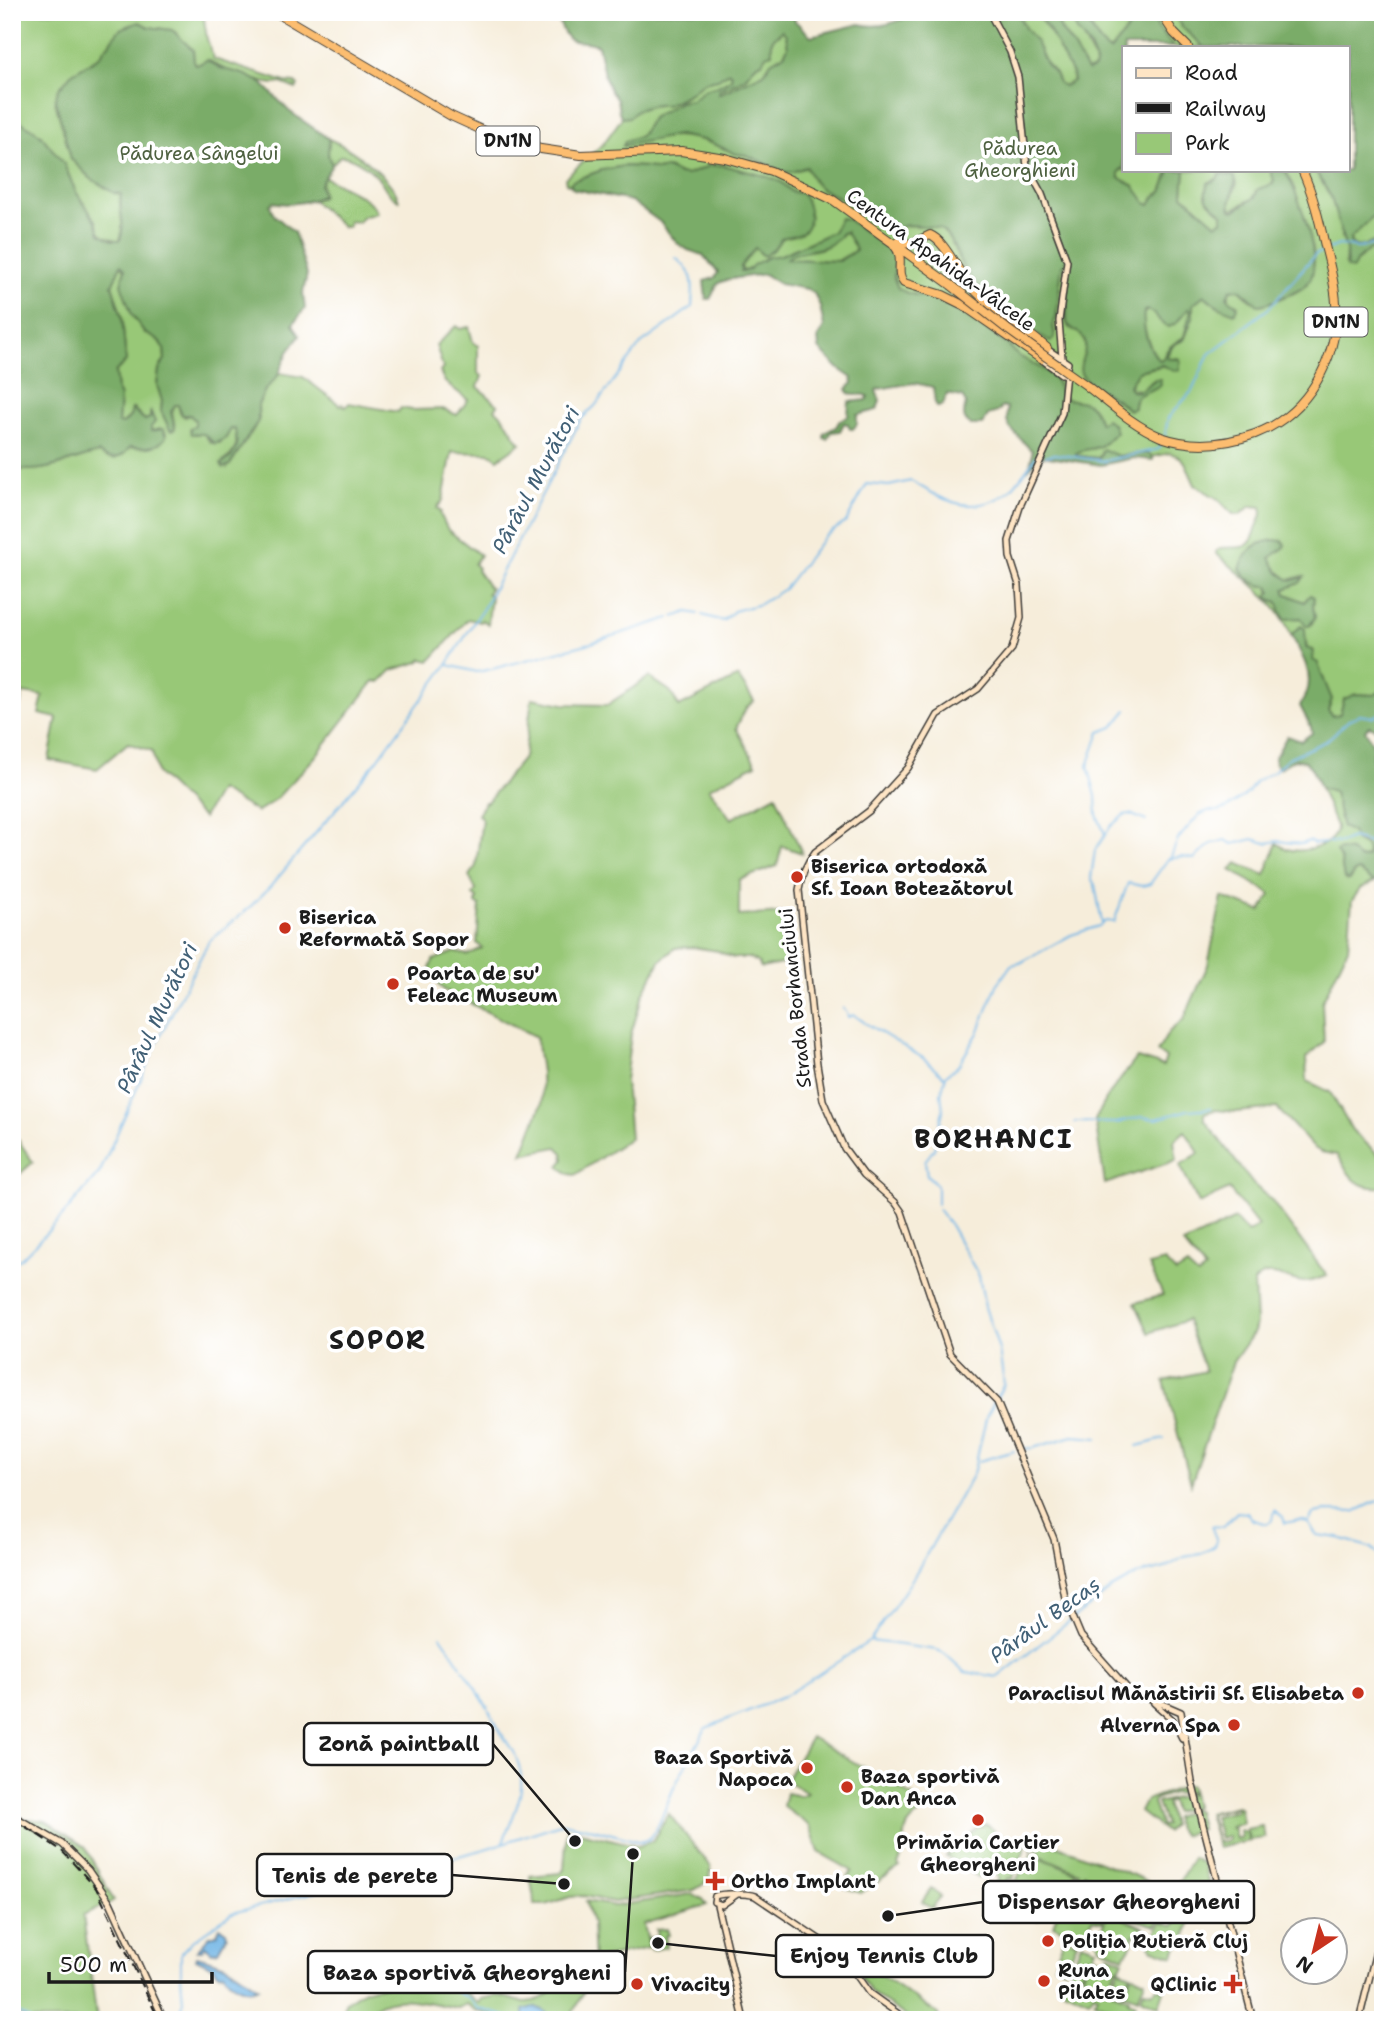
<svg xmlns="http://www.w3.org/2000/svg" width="1395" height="2032" font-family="'Shantell Sans',sans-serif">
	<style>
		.green { fill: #98c877; stroke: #5a724a; stroke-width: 2; fill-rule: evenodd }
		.forest { fill: #7aac68; stroke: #4b6442; stroke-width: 2; fill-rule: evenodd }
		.water { fill: #6eb4e5; stroke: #456880; stroke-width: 2 }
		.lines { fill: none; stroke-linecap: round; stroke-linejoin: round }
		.stream { stroke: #6eb4e5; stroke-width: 2 }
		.secondary-casing { stroke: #3d3b38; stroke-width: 8 }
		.highway-casing { stroke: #3d3b38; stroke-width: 10 }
		.secondary { stroke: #fee5c5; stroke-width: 5 }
		.highway { stroke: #fcbd6f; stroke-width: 8 }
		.rail { stroke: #1c1c1c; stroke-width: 2; stroke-dasharray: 10 5; stroke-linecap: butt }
		.highway-bridge-casing { stroke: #3d3b38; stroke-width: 10; stroke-linecap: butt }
		.highway-bridge { stroke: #fcbd6f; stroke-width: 8 }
		.poi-dot { fill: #c8321e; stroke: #fff; stroke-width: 2.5 }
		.labels { text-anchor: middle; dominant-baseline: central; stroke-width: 7; stroke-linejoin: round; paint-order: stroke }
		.shield { fill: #fff; stroke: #606060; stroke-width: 2 }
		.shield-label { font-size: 18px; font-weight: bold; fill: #1c1c1c }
		.park-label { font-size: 19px; fill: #4e6140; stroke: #fff }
		.street-label { font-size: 19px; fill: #1c1c1c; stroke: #fff }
		.poi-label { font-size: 19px; font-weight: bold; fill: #1c1c1c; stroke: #fff; text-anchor: start }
		.water-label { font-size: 21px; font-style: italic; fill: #416076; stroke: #fff }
		.district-label { font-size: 26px; font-weight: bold; letter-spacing: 2px; fill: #1c1c1c; stroke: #fff }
		.leader { fill: none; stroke: #1c1c1c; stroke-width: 2.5 }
		.callout-dot { fill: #1c1c1c; stroke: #fff; stroke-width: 2.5 }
		.callout { fill: #fff; stroke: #1c1c1c; stroke-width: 2.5 }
		.callout-label { font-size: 21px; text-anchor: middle; font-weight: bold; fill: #1c1c1c }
	</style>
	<rect width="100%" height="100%" fill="#fff"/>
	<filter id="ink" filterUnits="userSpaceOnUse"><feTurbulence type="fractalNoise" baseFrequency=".0143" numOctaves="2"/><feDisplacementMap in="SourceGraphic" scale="14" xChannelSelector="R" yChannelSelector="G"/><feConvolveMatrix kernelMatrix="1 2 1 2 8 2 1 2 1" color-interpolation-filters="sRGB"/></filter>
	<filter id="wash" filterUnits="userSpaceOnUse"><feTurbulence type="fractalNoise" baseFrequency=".00686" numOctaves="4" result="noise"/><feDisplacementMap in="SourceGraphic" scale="28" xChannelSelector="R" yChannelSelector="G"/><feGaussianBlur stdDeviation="1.57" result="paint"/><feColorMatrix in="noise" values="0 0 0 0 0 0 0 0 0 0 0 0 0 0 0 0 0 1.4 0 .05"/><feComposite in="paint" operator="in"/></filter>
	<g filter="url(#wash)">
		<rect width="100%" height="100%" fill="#f6edda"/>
		<!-- green -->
		<path class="green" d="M 12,12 L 203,12 L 207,39 L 214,59 L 285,82 L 295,83 L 298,86 L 296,89 L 281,83 C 272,88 218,69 209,60 L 197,65 L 194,61 L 193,50 L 182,41 L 177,33 L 171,30 L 149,27 L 139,22 L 120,29 L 99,57 L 71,74 L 57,92 L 55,102 L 72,160 L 90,178 L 121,194 C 118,209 126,227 120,241 L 106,237 L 99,232 L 96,221 L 76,192 L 64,164 L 40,134 L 12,116 Z
			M 1017,12 L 1034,12 C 1045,24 1075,67 1072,82 L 1064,86 L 1059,83 L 1055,73 L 1046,64 L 1036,42 L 1025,28 Z
			M 1053,12 L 1068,12 L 1096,62 L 1094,68 L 1088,71 L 1084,70 L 1074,48 L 1061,30 Z
			M 1086,12 L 1116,12 L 1126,22 L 1128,30 L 1113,50 L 1108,51 C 1098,42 1088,25 1086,12 Z
			M 1150,12 L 1171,12 L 1184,29 L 1204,47 L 1174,47 L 1159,30 Z
			M 783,30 L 786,35 L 788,47 L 784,54 L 771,62 L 764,73 L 719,94 L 720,89 C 727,86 737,82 743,79 C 751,74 751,65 762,62 L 765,55 L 772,53 L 772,40 Z
			M 728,73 L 732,74 L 731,79 L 718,86 L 704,90 L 692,100 L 680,102 L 653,117 L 640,136 L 625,141 L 624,146 C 652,135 681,132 710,143 C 722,147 732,153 745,155 C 759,158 772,171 785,172 C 793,173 800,169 806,167 L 820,188 L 846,201 L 888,230 C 896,231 897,228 904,226 C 908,224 933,227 939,228 C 956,239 957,263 971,278 C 994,303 1022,319 1048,340 L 1055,336 L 1053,325 L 1056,318 L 1062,265 L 1065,264 C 1068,282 1062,309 1067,324 C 1070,331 1079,330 1083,337 C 1089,349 1081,363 1082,375 C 1095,389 1114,396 1128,410 L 1134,408 C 1133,395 1146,390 1158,387 L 1155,379 L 1141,390 L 1130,389 L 1131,382 L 1138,371 L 1181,362 L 1179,358 L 1169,359 L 1167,355 L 1174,344 L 1184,340 L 1193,317 L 1193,304 L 1204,295 C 1216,306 1222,312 1237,304 L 1229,300 L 1229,291 L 1238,288 L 1252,301 L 1261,305 L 1294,293 L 1306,285 L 1314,263 L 1313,248 L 1292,182 L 1285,170 L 1315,170 L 1331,197 L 1346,250 L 1345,265 L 1356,262 L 1370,249 L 1383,255 L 1383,434 L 1381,446 L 1383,446 L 1383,690 L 1374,695 L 1356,694 L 1345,699 L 1340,714 L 1332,716 L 1328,710 L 1332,699 C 1324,689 1325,671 1313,660 L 1314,651 L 1306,648 L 1307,642 L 1300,627 L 1291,635 C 1278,601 1244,578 1218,555 L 1216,552 L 1220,548 C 1239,546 1250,553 1256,529 C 1259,520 1264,517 1261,507 L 1251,506 L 1240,515 L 1233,514 L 1218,499 L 1195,485 L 1185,462 L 1180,457 L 1170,453 L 1153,457 C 1144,449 1130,456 1118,456 C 1110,455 1109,450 1101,451 L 1101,456 L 1097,458 L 1077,456 L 1076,453 C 1089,446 1102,450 1111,436 L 1105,419 L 1103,423 L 1100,423 C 1091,398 1084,403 1062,398 L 1057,382 L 1046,371 L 1019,356 L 1009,346 L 962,311 L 927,297 L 907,293 L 898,288 L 894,278 L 895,263 L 892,252 L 849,220 L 841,218 L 833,232 L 781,255 L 767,258 L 743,272 L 741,266 L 755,248 L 758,249 L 761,255 C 772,254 774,245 782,238 L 795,235 L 805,229 L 809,213 L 804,197 L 792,192 L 781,182 L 722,165 L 709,166 L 687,175 L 679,174 L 667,168 L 656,170 L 648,167 L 624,166 L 602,170 L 572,181 L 570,185 L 566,183 L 565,178 L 603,144 L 622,118 C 630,117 630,115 636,111 C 650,103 666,107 679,100 C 688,94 697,84 707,81 C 715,78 720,78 728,73 ZM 1282,541 L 1270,558 C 1272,570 1282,573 1289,580 L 1302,576 L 1302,580 L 1285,589 L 1284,592 L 1294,599 L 1304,602 L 1310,595 L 1314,597 L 1313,607 L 1315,617 L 1311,625 L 1306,626 L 1301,618 L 1285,619 L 1278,602 L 1270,601 L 1269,586 C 1257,587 1248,580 1241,569 C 1249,546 1257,540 1282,541 Z
			M 329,139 C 353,149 391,177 399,200 C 389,197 386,188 380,180 C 372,170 352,155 340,156 L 331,166 L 328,153 Z
			M 1124,167 L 1124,170 L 1170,170 L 1162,192 L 1154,197 L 1152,205 L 1147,205 L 1133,185 L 1120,180 L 1118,174 Z
			M 1185,170 L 1270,170 L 1274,180 L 1272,185 L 1258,189 L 1253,198 L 1232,210 L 1230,203 L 1237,183 L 1233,176 L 1220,174 L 1217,179 L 1208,183 C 1201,199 1211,204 1222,213 L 1222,221 L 1216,224 L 1183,195 Z
			M 323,176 C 337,185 374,198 377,213 L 362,217 L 358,222 L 349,221 L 348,227 L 343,227 L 311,199 L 321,198 C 323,190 319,184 323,176 Z
			M 1383,212 L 1383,250 L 1374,242 L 1359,247 L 1351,245 L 1351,237 L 1372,218 Z
			M 845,231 L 853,242 L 856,250 L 837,261 L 787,259 C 793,251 812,252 823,248 C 832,244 838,238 845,231 Z
			M 121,264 L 125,268 L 122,281 L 132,315 L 145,333 L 159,341 L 164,349 L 165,359 L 159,370 L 157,385 L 162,401 L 161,409 L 170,430 L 175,428 L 172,411 L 175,405 L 178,405 L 180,413 L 185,417 L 190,415 L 195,420 L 195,425 L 192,428 L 191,434 L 204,434 L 211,443 L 220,443 L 229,430 L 235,429 C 239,443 236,454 223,461 L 227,468 L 253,430 L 259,419 L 258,405 L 265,390 L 280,373 L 303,377 L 340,405 L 342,404 L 346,407 L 349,403 L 398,412 L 401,408 L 412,410 L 443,409 L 457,415 L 468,400 L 445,382 L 440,372 L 443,368 L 436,345 L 456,326 L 460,329 L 469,327 L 473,342 L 478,346 L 478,373 L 482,376 L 478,387 L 498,405 L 495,409 C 510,421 510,433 521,443 L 498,459 L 489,453 L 452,452 L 443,500 L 437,508 L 441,512 L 440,514 L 448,530 L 480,555 L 474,564 L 478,568 L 477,570 L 490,589 L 487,593 L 491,596 L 488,624 L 482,620 L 481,622 L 468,619 L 430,661 L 422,659 L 419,662 L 392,670 L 380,682 L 374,681 L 315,757 L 276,799 L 257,812 L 219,790 L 203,818 L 157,773 L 152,751 L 128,743 L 97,769 L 49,760 L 57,718 L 39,714 L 43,696 L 22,693 L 20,706 L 12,705 L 12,468 C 41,476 72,459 99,453 C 112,463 119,459 130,447 C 151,447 150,450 166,434 L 165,431 L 160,429 L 151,431 L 151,426 L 155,421 L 150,414 L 150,418 L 145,420 L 134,409 L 132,409 L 131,415 L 123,424 L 118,423 L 120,398 L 117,390 L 115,372 L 126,361 L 122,317 L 112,285 Z
			M 1189,308 L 1191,310 L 1184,337 C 1174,344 1167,346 1163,359 L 1159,360 C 1149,349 1143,328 1143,314 L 1149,309 L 1162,323 L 1169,327 L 1176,323 Z
			M 649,677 L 670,691 L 679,707 L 738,677 L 754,701 L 746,708 L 736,728 L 756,764 L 709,788 L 731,819 L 776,795 L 802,853 L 782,846 L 777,866 L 739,880 L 739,916 L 782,913 L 786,963 L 761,968 L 758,962 L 749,958 L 733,958 L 718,951 L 692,947 L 675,948 L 660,961 L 643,994 L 631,1034 L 625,1081 L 630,1138 L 575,1175 L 569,1174 L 559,1166 L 564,1160 L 563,1153 L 557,1147 L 522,1154 L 542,1103 L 541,1072 L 536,1037 L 444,990 L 428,975 L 433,960 L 455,952 L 468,955 L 482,948 L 477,943 L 480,906 L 476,903 L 477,898 L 473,895 L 476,890 L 469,876 L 476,866 L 482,818 L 478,815 L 485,802 L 487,802 L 524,757 L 532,698 L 564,704 L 607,705 Z
			M 1320,788 L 1334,792 L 1342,827 L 1353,832 L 1355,840 L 1366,846 L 1368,852 L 1367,856 L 1360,859 L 1348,851 L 1339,850 L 1344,879 L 1347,881 L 1352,878 L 1353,873 L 1358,871 L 1374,882 L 1360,889 L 1352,901 L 1348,948 L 1322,1002 L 1324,1042 L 1306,1058 L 1307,1081 L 1330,1092 L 1352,1130 L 1383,1159 L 1383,1187 C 1356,1190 1349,1175 1337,1155 L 1321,1152 L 1313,1147 L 1277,1108 L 1236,1112 L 1215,1110 L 1204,1113 L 1204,1119 L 1253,1184 L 1271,1200 L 1327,1276 C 1320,1278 1311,1282 1304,1282 C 1285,1281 1270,1264 1254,1282 L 1256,1323 L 1254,1332 L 1233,1362 L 1191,1484 L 1164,1381 L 1205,1371 L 1187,1320 L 1149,1333 L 1135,1303 L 1163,1295 L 1149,1265 L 1165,1261 L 1176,1273 L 1187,1266 L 1198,1276 L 1205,1270 L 1183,1244 L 1235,1219 L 1248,1233 L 1258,1226 L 1229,1189 L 1199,1204 L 1180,1165 L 1199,1153 L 1185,1131 L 1174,1141 L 1177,1160 L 1105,1184 L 1095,1120 L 1109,1094 L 1137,1058 L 1163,1066 L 1166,1058 L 1157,1052 L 1169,1032 L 1184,1019 L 1208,965 L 1222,897 L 1261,911 L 1271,894 L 1231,870 L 1237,863 L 1265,875 L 1277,843 C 1280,845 1283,848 1287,849 C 1303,854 1337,846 1336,826 Z
			M 12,1131 L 33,1162 L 12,1181 Z
			M 811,1737 L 924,1803 L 948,1810 L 945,1812 L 927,1807 C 915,1818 900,1826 906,1845 L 898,1865 L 900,1867 L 861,1893 L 843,1887 L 852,1871 L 819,1852 L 810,1826 L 783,1806 L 786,1793 L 800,1796 L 807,1793 L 786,1780 Z
			M 1187,1785 L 1190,1786 L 1195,1806 L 1174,1812 L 1171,1801 L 1166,1803 L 1172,1825 L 1166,1832 L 1140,1812 L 1146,1800 ZM 1189,1792 L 1190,1794 L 1157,1803 L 1165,1825 L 1161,1826 L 1153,1803 L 1155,1799 L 1173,1793 Z
			M 1237,1806 L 1240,1807 L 1243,1823 L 1229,1828 L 1233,1827 L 1236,1839 L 1241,1837 L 1240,1831 L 1245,1831 L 1249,1841 L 1218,1848 L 1208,1813 ZM 1237,1807 L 1237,1811 L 1214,1816 L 1220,1838 L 1228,1836 L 1229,1840 L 1220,1842 L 1216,1839 L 1210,1816 L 1212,1813 Z
			M 1193,1809 L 1197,1811 L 1201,1829 L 1183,1835 L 1177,1829 L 1174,1817 Z
			M 669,1814 L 711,1867 C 712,1880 705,1884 694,1890 L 614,1902 L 584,1896 L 570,1897 L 546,1905 L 535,1905 L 530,1876 L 561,1873 L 564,1869 L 567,1829 L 639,1846 L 652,1841 Z
			M 12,1817 L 46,1821 L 85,1847 L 114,1901 L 83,1915 L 97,2020 L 27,2020 L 12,2010 Z
			M 986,1824 C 990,1825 994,1833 1003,1837 L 1003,1840 L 1025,1845 L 1029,1835 L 1030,1837 L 1012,1880 L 1008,1878 L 1000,1892 L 993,1887 L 999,1878 L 988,1867 L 979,1878 L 946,1856 L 978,1827 Z
			M 1262,1826 L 1265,1838 L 1250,1840 L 1246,1829 Z
			M 1036,1837 L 1133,1875 L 1161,1888 L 1165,1906 L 1126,1890 L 1125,1885 L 1114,1885 L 1083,1873 L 1119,1889 L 1120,1892 L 1107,1909 L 1080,1899 L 1085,1888 L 1081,1886 L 1073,1901 L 1106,1910 L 1102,1921 L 1092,1919 L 1082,1939 L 1053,1925 L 1063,1897 L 1079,1872 L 1038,1855 L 1039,1849 L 1031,1850 Z
			M 1032,1854 L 1076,1872 L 1056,1902 L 1047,1899 L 1038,1920 L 1007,1907 L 1018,1877 Z
			M 1193,1858 L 1203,1864 L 1209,1884 L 1191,1920 L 1186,1937 L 1180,1941 L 1173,1956 L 1151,1948 L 1150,1944 L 1161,1922 L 1173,1926 L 1176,1923 L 1184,1921 L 1184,1918 L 1170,1913 L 1164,1915 L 1167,1907 L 1166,1893 L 1168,1891 L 1177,1894 L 1179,1888 L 1178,1883 Z
			M 931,1889 L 941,1896 L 932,1908 L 922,1902 Z
			M 1124,1891 L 1165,1908 L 1156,1926 L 1124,1916 L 1124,1919 L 1152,1931 L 1149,1938 L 1134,1934 L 1131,1946 L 1124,1957 L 1101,1947 L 1096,1940 L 1105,1920 Z
			M 691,1894 L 703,1899 L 707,1905 L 644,1924 L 649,1948 L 601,1958 L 569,2020 L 494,2020 L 495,2017 L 475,2010 L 466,2004 L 458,2008 C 434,2005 397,1991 375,2007 C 371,2010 367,2016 364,2020 L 346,2020 L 344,2013 L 345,2003 C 357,1992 369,1986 385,1986 L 390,1977 L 402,1975 L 462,1989 L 478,2003 L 481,1999 C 486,1998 492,1996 498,1996 C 504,1996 509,1999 514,2000 C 532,2006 554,1997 560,1978 L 587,1970 L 594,1963 L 592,1923 L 586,1901 L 615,1906 Z
			M 667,1929 L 669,1935 L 665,1936 L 667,1947 L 651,1950 L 649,1938 L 657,1937 L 656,1930 Z
			M 1065,1936 L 1077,1942 L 1065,1969 L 1054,1964 Z
			M 1081,1943 L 1096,1948 L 1093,1954 L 1103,1959 L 1101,1968 L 1108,1954 L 1123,1960 L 1120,1967 L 1116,1969 L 1109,1985 L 1097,1982 L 1096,1979 L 1093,1981 L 1083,1976 L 1088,1956 L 1080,1975 L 1070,1971 Z
			M 851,1956 L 938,2014 L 939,2020 L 912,2020 L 883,2001 L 871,1992 L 849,1960 Z
			M 1119,1969 L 1131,1974 L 1123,1993 L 1111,1987 Z
			M 1066,1973 L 1129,1998 L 1128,2001 L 1135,2004 L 1131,2012 L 1125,2011 L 1123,2013 L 1094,2001 L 1098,1995 L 1094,1993 L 1089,2000 L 1063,1989 L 1065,1983 L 1061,1979 Z
			M 1134,1975 L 1145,1980 L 1138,1998 L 1125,1993 L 1131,1976 Z
			M 1156,1988 L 1164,1989 L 1164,1991 L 1159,2006 L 1141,1998 L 1144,1990 L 1153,1992 Z"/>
		<!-- forest -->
		<path class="forest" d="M 547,12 L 793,12 L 795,21 L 811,36 L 860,24 C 877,29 899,23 914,12 L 1017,12 L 1025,28 L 1036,42 L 1046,64 L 1055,73 L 1059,83 L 1064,86 L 1073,81 L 1073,76 L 1049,30 L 1034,12 L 1054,13 L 1061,30 L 1072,45 L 1087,71 L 1094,68 L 1096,62 L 1090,47 L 1077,31 L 1068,12 L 1085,12 C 1087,25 1099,45 1110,51 L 1129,28 L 1116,12 L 1150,12 L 1159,30 L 1174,47 L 1124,47 L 1124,167 L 1119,172 L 1119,178 L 1133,185 L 1147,204 L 1150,205 L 1154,197 L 1162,192 L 1170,170 L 1185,170 L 1183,195 L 1216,224 L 1222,221 L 1222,213 C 1211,204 1201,199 1208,183 L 1217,179 L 1220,174 L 1234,176 L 1236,180 L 1230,203 L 1231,210 L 1234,211 L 1255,197 L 1258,189 L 1273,184 L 1274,180 L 1270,170 L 1285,170 C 1296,191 1327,264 1307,284 C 1301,291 1292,293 1283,297 C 1274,301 1268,304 1258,305 L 1240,289 L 1230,290 L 1227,297 L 1238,306 L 1235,313 C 1223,309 1215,305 1204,295 L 1193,304 L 1193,317 L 1184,340 L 1174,344 L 1167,355 L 1169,359 L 1180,359 L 1180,369 L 1174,371 L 1162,365 L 1138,371 L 1129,386 L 1132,391 C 1145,394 1148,379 1160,379 L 1161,384 C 1151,394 1133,390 1134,408 L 1128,410 C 1125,407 1123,404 1120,402 C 1109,392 1088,387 1081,373 C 1077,363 1088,352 1085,341 C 1082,331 1071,331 1067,323 L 1066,264 L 1062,265 L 1056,318 L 1053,325 L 1055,337 L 1051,342 C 1028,330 977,291 964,269 C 956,255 953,237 939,228 C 933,227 908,224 904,226 C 897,228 896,231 888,230 L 846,201 L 820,188 L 814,182 L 806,167 L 792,172 L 783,172 L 765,163 L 746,155 L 736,154 L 707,141 L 678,135 L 623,146 L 625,141 L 640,136 L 653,117 L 680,102 L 692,100 L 704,90 L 718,86 L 731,79 L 732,74 L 729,72 L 718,79 L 704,82 L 690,93 L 667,105 L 654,105 L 637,110 L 630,117 L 622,118 L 619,112 L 617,99 L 611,92 L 604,75 L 598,45 C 572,36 570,52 558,19 ZM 782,30 L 786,35 L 788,47 L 784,54 L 771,62 L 764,73 L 719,94 L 720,89 C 728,86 737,82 743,79 C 751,74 751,65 762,62 L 766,55 L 772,53 L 772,40 ZM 1189,308 L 1191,310 L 1184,337 C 1174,344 1167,346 1163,359 L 1159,360 C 1148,349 1142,327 1144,312 L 1146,310 C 1156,311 1159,324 1169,327 L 1176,323 Z
			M 1171,12 L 1383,12 L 1383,212 L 1372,218 L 1350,239 L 1351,245 L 1359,247 L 1376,242 L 1383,249 L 1383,255 L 1370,249 L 1357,260 L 1353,269 L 1347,268 L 1346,250 L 1331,197 L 1315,170 L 1348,170 L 1348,47 L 1204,47 L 1184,29 Z
			M 139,22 L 149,27 L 172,30 L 193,50 L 194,62 L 197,65 L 207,60 L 220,68 L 246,75 L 262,83 L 289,111 L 329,139 L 328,155 L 332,165 L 320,184 L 322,196 C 310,202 287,206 273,202 L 270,205 L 274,215 L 294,232 L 307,274 L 303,293 L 305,309 L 293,324 L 300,336 L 288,352 L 277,377 L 265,390 L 258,405 L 258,421 L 230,465 L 223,468 L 221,464 L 231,457 L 237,446 L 235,429 L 231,429 L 226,438 L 215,444 L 204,434 L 191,434 L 190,429 L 195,425 L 195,420 L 190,415 L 182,415 L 178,405 L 175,405 L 171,412 L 175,428 L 173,431 L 170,430 L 161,411 L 162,401 L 157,385 L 159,370 L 165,359 L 164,349 L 159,341 L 145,333 L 132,315 L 121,284 L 125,269 L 121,265 L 112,285 L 122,317 L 126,361 L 115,372 L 117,390 L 120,397 L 118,423 L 123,424 L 130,417 L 132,409 L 145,420 L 150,418 L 151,412 L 155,422 L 151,427 L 151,431 L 163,429 L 166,437 C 157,450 143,447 130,447 C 121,460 111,462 99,453 C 71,459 41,476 12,468 L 12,116 L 40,134 L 64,164 L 76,192 L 96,221 L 100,233 L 112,240 L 120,240 C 126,227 118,209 121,194 L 114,193 L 90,178 L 71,159 L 55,99 L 59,89 L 71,74 L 99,57 L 120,29 Z
			M 722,165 L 765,176 L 781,182 L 792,192 L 801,193 C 809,202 814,221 804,231 C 798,236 789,236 782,238 L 774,249 L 764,256 L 755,248 L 741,266 L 741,271 L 749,270 L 753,265 L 768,257 L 781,255 L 833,232 L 840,218 L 847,219 L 892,252 L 895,263 L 894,278 L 898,288 L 907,293 L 927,297 L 962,311 L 1009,346 L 1019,356 L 1046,371 L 1057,382 L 1062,398 C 1085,403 1091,398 1100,423 L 1106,419 L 1113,424 L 1116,432 C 1110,437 1106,444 1098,447 C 1089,451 1086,447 1076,453 L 1077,456 L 1099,458 L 1103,449 L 1118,456 L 1148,453 L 1153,457 L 1153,460 L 1133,458 L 1101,465 L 1042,456 L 1029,468 L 1032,457 L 1032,451 L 1010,428 L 1007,421 L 1007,407 L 1002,407 L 998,412 L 988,415 L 982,425 L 971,425 C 961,420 964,411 966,403 L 962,397 L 947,394 L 943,405 L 938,407 L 935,403 L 933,387 L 914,383 L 878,389 L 876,391 L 880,400 L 877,410 L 857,415 L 857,424 L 853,429 L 850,429 L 848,424 L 844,423 L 840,431 L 832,432 L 827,439 L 824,438 L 824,433 L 836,427 L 840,420 L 848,416 L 849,402 L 867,400 L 868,396 C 860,392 852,400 847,389 L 853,383 L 852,378 L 839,369 L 819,349 L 818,338 L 824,327 L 820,306 L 814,293 L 807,289 L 780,284 L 764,274 C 754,276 723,278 718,284 C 715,288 713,294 710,299 L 706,299 L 704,281 L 715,278 L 718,272 L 703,255 L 688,250 L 677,243 L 660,222 L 631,201 L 574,189 L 570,185 L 572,181 L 602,170 L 624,166 L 648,167 L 656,170 L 667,168 L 679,174 L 687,175 L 709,166 ZM 846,232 L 856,250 L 839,261 L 787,259 C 797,247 830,255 842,233 Z
			M 1273,540 L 1282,541 L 1285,544 L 1284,548 L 1270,558 L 1279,573 L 1291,581 L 1304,577 L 1300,583 L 1285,589 L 1285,593 L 1304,602 L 1310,595 L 1314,597 L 1313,607 L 1315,617 L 1309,626 L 1306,626 L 1301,618 L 1285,619 L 1280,610 L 1278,602 L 1268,598 L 1267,596 L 1271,592 L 1269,586 C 1257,587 1249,581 1240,569 C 1246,550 1254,544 1273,540 Z
			M 1301,626 L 1305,629 L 1306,648 L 1313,650 L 1313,660 L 1318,663 C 1318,666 1331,697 1332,699 L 1328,710 L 1332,716 L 1340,714 L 1344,699 L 1356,694 L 1374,695 L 1383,690 L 1383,724 L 1377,729 L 1369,726 L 1365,730 L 1373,744 L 1372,758 L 1378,776 L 1383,810 L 1383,879 L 1374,882 L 1358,871 L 1353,873 L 1350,880 L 1344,879 L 1341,861 L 1336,852 L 1339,850 L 1350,851 L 1360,859 L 1367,857 L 1368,852 L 1366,846 L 1355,840 L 1352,832 L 1342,827 L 1334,792 L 1320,788 L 1312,769 L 1305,761 L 1295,759 L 1279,768 L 1275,763 L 1275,757 L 1287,736 L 1301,741 L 1312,733 L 1311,727 L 1300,706 C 1302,700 1305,697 1307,692 C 1314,673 1300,651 1291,635 Z"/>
		<!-- water -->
		<path class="water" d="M 220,1927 L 226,1931 L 227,1935 L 218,1951 L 212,1952 L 205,1946 L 202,1950 L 197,1950 L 210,1936 L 217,1934 Z
			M 197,1956 L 226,1965 L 258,1987 C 245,1994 230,1984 223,1972 L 218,1973 L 213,1967 L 196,1959 Z
			M 534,2007 L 543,2010 L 556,2020 L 525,2020 L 524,2010 Z"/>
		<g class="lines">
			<!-- stream -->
			<path class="stream" d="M 1329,249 L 1339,245 L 1358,248 L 1376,244 L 1383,255
				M 1165,435 L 1168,418 L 1192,391 L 1209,354 L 1269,308 L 1315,255 L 1323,251
				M 1046,456 L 1055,454 L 1104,461 L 1159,449 L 1162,441
				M 702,615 L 723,621 L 734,611 L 760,604 L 784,589 L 824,537 L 846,522 L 867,484 L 889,486 L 911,481 C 943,500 973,518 1008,492 C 1018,483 1027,468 1036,457 L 1041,457
				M 674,617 L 688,612 L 698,614
				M 448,665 L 477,672 L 492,669 L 591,643 L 670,618
				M 1105,834 L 1097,815 L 1096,796 L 1088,766 L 1100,732 L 1113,727 L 1127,710
				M 1328,842 L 1340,843 L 1352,838 L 1370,843 L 1377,832 L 1383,831
				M 1171,857 L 1178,839 L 1199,815 L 1208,811 L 1219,811 L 1227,808 L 1248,793 L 1255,782 L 1274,771 L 1288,758 L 1326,741 L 1349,720 L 1359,715 L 1372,717 L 1383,713
				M 1102,923 L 1095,885 L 1091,878 L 1095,850 L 1111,826 L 1124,815 L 1130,814 L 1146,821
				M 843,1008 L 847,1012 L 848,1017 L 854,1015 L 864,1022
				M 865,1023 L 923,1058 L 945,1077
				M 1190,1110 L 1211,1108
				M 1075,1122 L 1117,1123 L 1141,1117 L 1156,1119 L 1188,1110
				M 937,1204 L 937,1185 L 927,1175 L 925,1161 L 934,1149 L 943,1110 L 941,1094 L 946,1075 L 958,1066 L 978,1033 L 997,985 L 1011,965 L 1020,963 L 1071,935 L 1099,926 L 1106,921 L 1114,922 L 1128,883 L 1142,886 L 1150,884 L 1168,859 L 1182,857 L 1194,859 L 1211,844 L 1225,840 L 1233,844 L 1253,839 L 1266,843 L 1279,841 L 1301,844 L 1309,841 L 1314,844 L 1325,843
				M 12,1264 L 22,1258 L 57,1222 L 100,1172 L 159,1038 L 209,941 L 248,909 L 270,887 L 376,762 L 447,665 L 484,607 L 581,419 L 595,406 L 641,344 L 692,307 C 693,282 696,275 676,258
				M 1137,1446 L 1164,1439
				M 1020,1449 L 1033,1448 L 1073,1436 L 1098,1438
				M 979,1461 L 1014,1451
				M 1315,1513 L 1326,1511 L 1354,1512 L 1375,1502 L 1383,1501
				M 1309,1522 L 1313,1514
				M 441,1636 L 448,1646
				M 871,1641 L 937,1650 L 944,1653 L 965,1672 L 998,1677 L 1111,1589 L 1136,1575 L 1165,1568 L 1184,1557 L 1201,1554 L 1215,1546 L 1217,1541 L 1211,1526 L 1223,1527 L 1237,1512 L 1247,1513 L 1253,1520 L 1267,1524 L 1273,1519 L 1275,1510 L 1283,1517 L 1285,1523 L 1300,1520 L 1307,1522 L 1317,1535 L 1339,1538 L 1372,1548 L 1383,1560
				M 449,1648 L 461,1666
				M 463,1669 L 488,1708
				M 489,1711 L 500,1731
				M 501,1733 L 511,1748
				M 503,1842 C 516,1808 531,1786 513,1750
				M 391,1980 L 405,1978 L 447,1987 L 470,1999 L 477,2008 L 518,2020
				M 12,2009 L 30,2020
				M 177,2020 L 183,2001 L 181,1976 L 181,1953 L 191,1942 L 232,1913 L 482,1850 L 563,1823 L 594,1829 L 641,1842 L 649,1839 L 659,1824 L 674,1787 L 706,1728 L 783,1697 L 870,1641 L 910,1583 L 973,1474 L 987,1415 L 1004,1384 L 999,1350 L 985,1307 L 979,1276 L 950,1225 L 938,1209"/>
		</g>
	</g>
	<g filter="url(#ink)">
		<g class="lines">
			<!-- secondary casing -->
			<g class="secondary-casing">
				<path id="secondary" d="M 989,12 L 1010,52 L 1018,77 L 1027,167 L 1042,194 L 1067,261 L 1059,321 L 1062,358
					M 1044,347 L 1068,363 L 1066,373 L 1061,374 L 1041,359 L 1038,351 Z
					M 1066,373 L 1062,413 L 1021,504 L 1009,541 L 1010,557 L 1019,585 L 1021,618 L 1012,649 L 978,689 L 938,715 L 908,768 L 869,811 L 815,852 C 807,862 801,877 799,890 L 817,1064 L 823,1100 L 844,1148 L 864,1175 L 895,1202 L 902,1212 L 950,1354 L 997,1402 L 1033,1489 L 1054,1539 L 1065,1598 L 1081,1636 L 1128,1689 L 1181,1712 L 1192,1782 L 1253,2020
					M 1154,1703 L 1173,1720 L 1182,1738
					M 12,1815 L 62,1844 L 88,1870 L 110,1902 L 164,2020
					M 736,1895 L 722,1905 L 714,1902 L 715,1896 C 723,1893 747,1893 755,1896 L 834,1949 L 845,1959 L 869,1993 L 907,2020
					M 717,1905 L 744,2020
					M 1359,2020 L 1383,1923"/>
			</g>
			<!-- highway casing -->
			<g class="highway-casing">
				<path id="highway" d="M 275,12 L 451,116 L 497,137 L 541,149 L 581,155 L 681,151 L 725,158 L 771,171 L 833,200 L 951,285
					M 1160,12 L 1174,33 L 1188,47
					M 898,242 L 911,244 L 930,235 C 945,241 956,269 967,281 C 988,308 1022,326 1047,348
					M 894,245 C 906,258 894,271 904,283 L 943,295 L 961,304 L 1041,359
					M 1087,386 C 1110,404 1134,426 1161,437 C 1192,448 1224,445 1255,434 C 1308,414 1339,359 1336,303 C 1335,284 1330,265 1325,246 C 1319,219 1313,194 1302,170"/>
			</g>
			<!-- secondary -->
			<use href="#secondary" class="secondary"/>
			<!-- highway -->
			<use href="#highway" class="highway"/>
			<!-- rail -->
			<path class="rail" d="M 12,1818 L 61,1850 L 96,1888 L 159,2020"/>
			<!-- highway-bridge casing -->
			<g class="highway-bridge-casing">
				<path id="highway-bridge" d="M 951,285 L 1007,329 L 1087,386"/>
			</g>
			<!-- highway-bridge -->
			<use href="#highway-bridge" class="highway-bridge"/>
		</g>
	</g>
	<!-- markers -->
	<g class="poi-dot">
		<circle cx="797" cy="877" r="7"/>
		<circle cx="285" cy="928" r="7"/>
		<circle cx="393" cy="984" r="7"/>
		<circle cx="1358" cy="1693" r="7"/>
		<circle cx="1234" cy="1725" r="7"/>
		<circle cx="807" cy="1768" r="7"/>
		<circle cx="847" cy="1787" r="7"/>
		<circle cx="978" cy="1820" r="7"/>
		<path d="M711.5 1870.5h7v7h7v7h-7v7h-7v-7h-7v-7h7z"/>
		<circle cx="1048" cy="1941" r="7"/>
		<circle cx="1044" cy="1981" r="7"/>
		<circle cx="637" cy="1984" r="7"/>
		<path d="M1229.5 1973.5h7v7h7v7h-7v7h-7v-7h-7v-7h7z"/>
	</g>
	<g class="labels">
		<!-- shield labels -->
		<g class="shield">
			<rect x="476.5" y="126.5" width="63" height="29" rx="5"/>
			<rect x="1304.5" y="307.5" width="63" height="29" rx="5"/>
		</g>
		<g class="shield-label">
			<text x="508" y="141">DN1N</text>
			<text x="1336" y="322">DN1N</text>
		</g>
		<!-- park labels -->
		<g class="park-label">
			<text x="1020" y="148">Pădurea<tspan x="1020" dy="22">Gheorghieni</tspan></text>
			<text x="199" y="153">Pădurea Sângelui</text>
		</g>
		<!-- street labels -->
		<g class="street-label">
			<text transform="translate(941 260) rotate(36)">Centura Apahida-Vâlcele</text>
			<text transform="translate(795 998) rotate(-96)">Strada Borhanciului</text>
		</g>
		<!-- poi labels -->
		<g class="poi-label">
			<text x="811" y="866">Biserica ortodoxă<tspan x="811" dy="22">Sf. Ioan Botezătorul</tspan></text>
			<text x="299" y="917">Biserica<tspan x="299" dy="22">Reformată Sopor</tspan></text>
			<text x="407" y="973">Poarta de su'<tspan x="407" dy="22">Feleac Museum</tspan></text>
			<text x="1344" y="1693" text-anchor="end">Paraclisul Mănăstirii Sf. Elisabeta</text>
			<text x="1220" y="1725" text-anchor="end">Alverna Spa</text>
			<text x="793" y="1757" text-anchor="end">Baza Sportivă<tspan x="793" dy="22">Napoca</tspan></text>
			<text x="861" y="1776">Baza sportivă<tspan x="861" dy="22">Dan Anca</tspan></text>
			<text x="978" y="1842" text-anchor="middle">Primăria Cartier<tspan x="978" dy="22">Gheorgheni</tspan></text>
			<text x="731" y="1881">Ortho Implant</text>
			<text x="1062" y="1941">Poliția Rutieră Cluj</text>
			<text x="1058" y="1970">Runa<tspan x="1058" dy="22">Pilates</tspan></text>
			<text x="651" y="1984">Vivacity</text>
			<text x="1217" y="1984" text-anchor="end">QClinic</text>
		</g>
		<!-- water labels -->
		<g class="water-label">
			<text transform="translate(536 480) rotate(-62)">Pârâul Murători</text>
			<text transform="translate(157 1018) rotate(-65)">Pârâul Murători</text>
			<text transform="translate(1045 1620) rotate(-36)">Pârâul Becaș</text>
		</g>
		<!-- district labels -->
		<g class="district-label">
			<text x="994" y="1138">BORHANCI</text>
			<text x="378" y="1339">SOPOR</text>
		</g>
	</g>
	<!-- callouts -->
	<path class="leader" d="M575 1841L493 1744M564 1884L452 1875M888 1916L983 1902M658 1943L776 1956M633 1854L625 1972"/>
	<g class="callout-dot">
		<circle cx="575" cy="1841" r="7"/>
		<circle cx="564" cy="1884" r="7"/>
		<circle cx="888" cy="1916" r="7"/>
		<circle cx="658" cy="1943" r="7"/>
		<circle cx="633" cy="1854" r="7"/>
	</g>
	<g class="callout">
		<rect x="304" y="1723" width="189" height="42" rx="7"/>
		<rect x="257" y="1854" width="195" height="42" rx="7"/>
		<rect x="983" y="1881" width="271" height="42" rx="7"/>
		<rect x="776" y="1935" width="217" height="42" rx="7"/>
		<rect x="308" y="1951" width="317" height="42" rx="7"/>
	</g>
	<g class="callout-label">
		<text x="399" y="1751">Zonă paintball</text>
		<text x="355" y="1883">Tenis de perete</text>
		<text x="1119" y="1909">Dispensar Gheorgheni</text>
		<text x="884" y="1963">Enjoy Tennis Club</text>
		<text x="467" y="1980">Baza sportivă Gheorgheni</text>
	</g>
	<!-- margin -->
	<rect width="1395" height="2032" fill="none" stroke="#fff" stroke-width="42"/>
	<!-- legend -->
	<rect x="1122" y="46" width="228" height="126" fill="#ffffff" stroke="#a4a4a4" stroke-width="2"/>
	<rect x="1136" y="68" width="35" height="10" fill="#fee5c5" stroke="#a4a4a4" stroke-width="2"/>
	<text x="1185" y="80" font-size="21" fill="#1c1c1c">Road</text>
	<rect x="1136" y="103" width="35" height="10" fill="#1c1c1c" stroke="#a4a4a4" stroke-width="2"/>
	<text x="1185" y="116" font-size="21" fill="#1c1c1c">Railway</text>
	<rect x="1136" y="133" width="35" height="21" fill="#98c877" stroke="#a4a4a4" stroke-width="2"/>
	<text x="1185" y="150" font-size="21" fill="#1c1c1c">Park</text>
	<!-- north arrow -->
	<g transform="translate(1314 1951) rotate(215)"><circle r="33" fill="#ffffff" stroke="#a4a4a4" stroke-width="2"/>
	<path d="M0-5L12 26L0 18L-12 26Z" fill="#c8321e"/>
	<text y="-10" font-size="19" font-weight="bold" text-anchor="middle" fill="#1c1c1c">N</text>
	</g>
	<!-- scale -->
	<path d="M49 1972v10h163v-10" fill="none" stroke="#1c1c1c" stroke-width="3.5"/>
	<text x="60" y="1972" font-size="21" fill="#1c1c1c" stroke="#ffffff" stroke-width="5" paint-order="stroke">500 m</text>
</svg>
